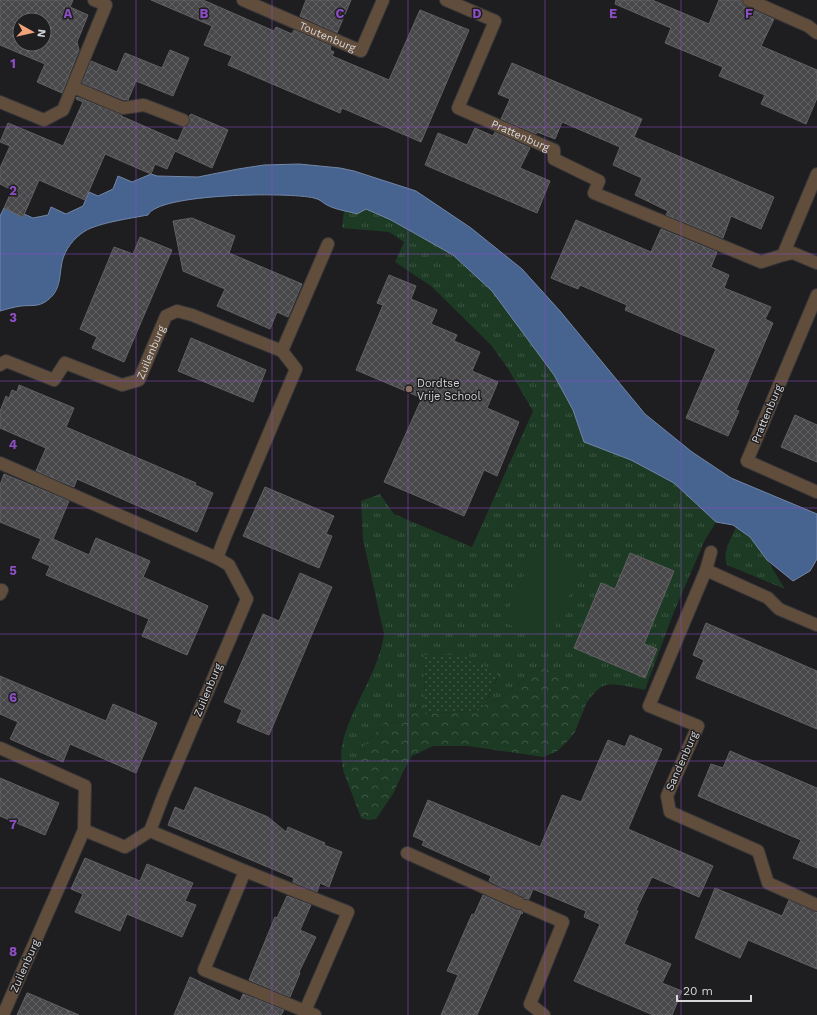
<svg xmlns="http://www.w3.org/2000/svg" width="817" height="1015" font-family="'Work Sans',sans-serif">
	<style>
		.grass { fill: url(#grass-tufts) }
		.forest { fill: url(#forest-crowns) }
		.park { fill: url(#park-dots) }
		.garden { fill: #1d3b24 }
		.water { fill: #476491; stroke: #7286a6 }
		.building { fill: url(#building-cross-hatch); stroke: #616063; fill-rule: evenodd }
		.lines { fill: none; stroke-linecap: round; stroke-linejoin: round }
		.minor-casing { stroke: #38373a; stroke-width: 14 }
		.minor { stroke: #604d3c; stroke-width: 12 }
		.grid { fill: none; stroke: #8d4ec4; stroke-width: 1; stroke-opacity: 0.55 }
		.education-dot { fill: #8d6e63; stroke: #1e1d20; stroke-width: 1.5 }
		.labels { text-anchor: middle; dominant-baseline: central; stroke-width: 3; stroke-linejoin: round; paint-order: stroke }
		.street-label { font-size: 11px; fill: #d6d6d8; stroke: #1e1d20 }
		.poi-label { font-size: 11px; fill: #d6d6d8; stroke: #1e1d20; text-anchor: start }
		.grid-label { font-size: 13px; text-anchor: middle; font-weight: bold; fill: #8d4ec4; stroke: #1e1d20; stroke-width: 3; stroke-linejoin: round; paint-order: stroke }
	</style>
	<defs>
		<pattern id="grass-tufts" width="24" height="20" patternUnits="userSpaceOnUse"><rect width="24" height="20" fill="#1d3b24"/><path d="M3 7l-1-3M5 7V3M7 7l1-3M15 17l-1-3M17 17v-4M19 17l1-3" fill="none" stroke="#3d5743"/></pattern>
		<pattern id="forest-crowns" width="20" height="18" patternUnits="userSpaceOnUse"><rect width="20" height="18" fill="#1d3b24"/><path d="M2 6a3 3 0 1 1 6 0M12 15a3 3 0 1 1 6 0" fill="none" stroke="#3d5743"/></pattern>
		<pattern id="park-dots" width="8" height="8" patternUnits="userSpaceOnUse"><rect width="8" height="8" fill="#1d3b24"/><path d="M2 2h.1M6 6h.1" fill="none" stroke="#3d5743" stroke-width="1.8" stroke-linecap="round"/></pattern>
		<pattern id="building-cross-hatch" width="8" height="8" patternUnits="userSpaceOnUse"><rect width="8" height="8" fill="#48484b"/><path d="M0 0l8 8M0 8l8-8" fill="none" stroke="#626264"/></pattern>
	</defs>
	<rect width="100%" height="100%" fill="#1e1d20"/>
	<!-- grass -->
	<path class="grass" d="M 366,209 L 391,220 L 453,255 L 492,291 L 554,375 L 573,410 L 584,442 L 631,460 L 674,483 L 716,522 L 705,540 L 673,614 L 645,690 C 637,688 613,683 606,685 C 598,687 592,696 587,702 L 568,680 L 554,671 L 537,668 L 501,698 L 486,702 L 499,675 L 424,655 L 425,704 L 420,706 L 403,723 L 385,722 L 369,740 L 353,761 L 343,770 C 342,762 340,753 342,746 C 350,707 379,673 384,634 L 363,539 L 361,501 L 380,494 L 394,514 L 472,547 L 533,411 L 507,367 L 491,345 L 431,286 L 395,262 L 404,242 L 389,232 L 342,228 L 344,210 L 357,214 Z
		M 736,527 L 750,537 L 767,560 L 785,589 L 727,565 C 722,553 731,538 736,527 Z"/>
	<!-- forest -->
	<path class="forest" d="M 537,668 L 554,671 L 568,680 L 587,702 L 575,732 L 566,743 L 556,752 L 543,757 L 468,746 L 433,746 L 412,756 L 404,770 L 393,794 L 376,819 L 368,820 L 361,818 L 343,770 L 353,761 L 369,740 L 385,722 L 403,723 L 420,706 L 425,704 L 425,714 L 482,710 L 486,702 L 501,698 Z"/>
	<!-- park -->
	<path class="park" d="M 424,655 L 464,655 L 499,674 L 482,710 L 425,714 Z"/>
	<!-- garden -->
	<path class="garden" d="M 536,548 L 581,568 L 549,641 L 503,622 Z"/>
	<!-- water -->
	<path class="water" d="M 299,164 L 340,168 L 354,171 L 416,191 L 471,228 L 522,269 L 560,311 L 645,414 L 692,452 L 731,478 L 817,514 L 817,559 L 810,571 L 793,581 L 767,560 L 750,537 L 733,525 L 716,522 L 674,483 L 631,460 L 584,442 L 573,410 L 554,375 L 492,291 L 453,255 L 391,220 L 366,209 L 357,214 C 348,211 336,210 327,205 C 323,203 320,199 314,198 C 290,192 158,193 148,215 C 132,218 98,223 85,231 C 74,238 65,249 62,262 C 59,278 61,292 45,302 C 37,307 29,305 21,306 C 14,307 7,309 0,311 L 0,216 L 4,208 L 23,217 L 24,214 L 33,218 L 48,215 L 51,207 L 66,214 L 83,206 L 89,192 L 98,196 L 113,189 L 118,176 L 132,182 L 151,174 L 157,176 L 198,177 L 238,169 L 264,165 Z"/>
	<!-- building -->
	<path class="building" d="M 0,0 L 73,0 L 70,7 L 88,15 L 77,42 L 79,50 L 62,93 L 37,82 L 45,64 L 0,45 ZM 20,20 L 44,20 L 44,44 L 20,44 Z
		M 151,0 L 203,0 L 274,31 L 276,27 L 292,34 L 294,30 L 331,46 L 330,50 L 334,52 L 332,56 L 389,80 L 420,10 L 469,30 L 421,142 L 342,108 L 340,113 L 228,65 L 232,56 L 204,45 L 212,26 Z
		M 306,0 L 351,0 L 337,33 L 300,16 Z
		M 616,0 L 652,0 L 709,24 L 719,0 L 742,0 L 743,4 L 746,7 L 774,19 L 761,46 L 817,70 L 817,98 L 806,124 L 761,104 L 765,95 L 719,76 L 723,67 L 665,43 L 671,28 L 615,4 Z
		M 170,50 L 189,58 L 173,96 L 136,81 L 128,100 L 124,100 L 82,83 L 91,61 L 117,72 L 125,53 L 162,68 Z
		M 512,63 L 642,119 L 634,137 L 774,197 L 761,229 L 731,216 L 723,238 L 666,215 L 668,211 L 635,195 L 642,178 L 613,165 L 620,147 L 562,122 L 555,139 L 537,132 L 536,134 L 501,119 L 510,99 L 498,94 Z
		M 77,97 L 122,115 L 121,116 L 178,141 L 184,127 L 190,123 L 189,116 L 191,114 L 228,130 L 212,168 L 175,151 L 167,169 L 155,164 L 151,174 L 105,154 L 85,200 L 39,180 L 23,217 L 4,208 L 12,190 L 0,184 L 0,168 L 10,146 L 0,142 L 8,123 L 63,146 L 83,102 L 76,99 Z
		M 475,128 L 493,136 L 495,132 L 530,148 L 520,168 L 550,181 L 537,213 L 425,165 L 438,133 L 467,145 Z
		M 192,218 L 235,236 L 229,253 L 302,284 L 288,317 L 277,312 L 270,329 L 217,306 L 225,289 L 183,271 L 173,221 Z
		M 576,220 L 651,252 L 661,229 L 717,252 L 711,267 L 729,275 L 724,288 L 771,307 L 765,319 L 773,323 L 736,410 L 739,411 L 728,436 L 686,418 L 716,349 L 625,310 L 627,305 L 580,285 L 578,289 L 551,278 Z
		M 140,237 L 172,250 L 124,362 L 92,348 L 97,337 L 80,329 L 114,247 L 133,254 Z
		M 389,275 L 416,286 L 411,299 L 437,310 L 431,324 L 457,335 L 454,341 L 480,352 L 472,371 L 498,382 L 487,408 L 519,422 L 497,476 L 484,470 L 464,516 L 384,482 L 422,398 L 356,370 L 383,305 L 377,303 Z
		M 191,338 L 266,370 L 253,402 L 178,371 Z
		M 19,385 L 74,408 L 66,427 L 196,483 L 195,485 L 213,493 L 197,532 L 77,479 L 74,487 L 36,471 L 46,448 L 0,428 L 0,411 L 6,396 L 9,398 L 12,390 L 17,392 Z
		M 795,415 L 817,425 L 817,462 L 781,447 Z
		M 4,474 L 69,501 L 53,539 L 89,555 L 96,538 L 150,561 L 143,577 L 208,606 L 187,655 L 142,636 L 149,619 L 46,575 L 50,566 L 32,558 L 41,539 L 0,522 L 0,485 Z
		M 265,487 L 334,516 L 326,534 L 332,536 L 319,568 L 243,536 Z
		M 630,553 L 674,571 L 644,644 L 657,649 L 645,678 L 574,648 L 601,583 L 615,589 Z
		M 300,573 L 332,587 L 269,735 L 237,722 L 242,710 L 224,702 L 263,614 L 279,621 Z
		M 706,623 L 817,671 L 817,729 L 696,678 L 704,660 L 693,655 Z
		M 0,676 L 106,721 L 113,704 L 157,723 L 136,773 L 70,744 L 63,762 L 10,739 L 18,722 L 0,714 Z
		M 630,735 L 662,749 L 628,829 L 713,866 L 699,897 L 652,877 L 636,910 L 638,911 L 624,944 L 671,964 L 662,983 L 682,991 L 672,1015 L 653,1015 L 574,981 L 600,924 L 584,917 L 586,911 L 533,889 L 529,899 L 525,899 L 489,881 L 491,876 L 422,845 L 424,841 L 413,836 L 428,800 L 540,847 L 562,795 L 581,802 L 608,740 L 625,747 Z
		M 730,751 L 817,788 L 817,868 L 793,858 L 801,840 L 698,796 L 711,764 L 723,768 Z
		M 0,778 L 59,803 L 45,835 L 0,816 Z
		M 195,787 L 268,817 L 286,832 L 288,827 L 325,843 L 324,845 L 342,852 L 329,887 L 320,883 L 317,892 L 293,882 L 294,878 L 168,825 L 175,807 L 184,811 Z
		M 85,858 L 140,881 L 147,864 L 193,883 L 185,901 L 196,905 L 182,937 L 127,914 L 120,931 L 75,912 L 83,894 L 71,889 Z
		M 715,888 L 782,916 L 789,900 L 817,912 L 817,969 L 748,940 L 740,958 L 695,938 Z
		M 483,895 L 516,910 L 520,910 L 523,913 L 522,914 L 521,913 L 477,1015 L 441,1015 L 458,975 L 447,971 L 472,914 L 474,915 Z
		M 287,896 L 311,905 L 300,930 L 316,937 L 299,972 L 300,973 L 290,997 L 249,980 L 275,917 L 277,918 Z
		M 190,977 L 240,1001 L 243,994 L 284,1010 L 281,1015 L 174,1015 Z
		M 27,993 L 28,993 L 79,1015 L 17,1015 Z"/>
	<g class="lines">
		<!-- minor casing -->
		<g class="minor-casing">
			<g id="minor">
				<path id="s1" d="M 243,0 L 361,51 L 383,0"/>
				<path id="s2" d="M 446,0 L 495,21 L 458,108 L 554,150 L 554,159 L 599,181 L 594,193 L 761,262 L 783,255"/>
				<path d="M 749,0 L 808,26 L 817,33"/>
				<path d="M 73,87 L 123,108 L 144,105 L 183,120"/>
				<path d="M 0,102 L 44,120 L 63,110 L 106,5 L 94,0"/>
				<path d="M 817,174 L 783,255 L 793,253 L 817,263"/>
				<path d="M 817,295 L 747,461 L 817,492"/>
				<path d="M 282,351 L 328,244"/>
				<path id="s3" d="M 0,365 L 6,361 L 54,380 L 65,363 L 122,385 L 139,380 L 166,316 L 177,311 L 192,315 L 282,351 L 296,369 L 225,537 L 217,558"/>
				<path d="M 0,463 L 217,558 L 229,565 L 247,599 L 164,794 L 150,831 L 125,847 L 84,830 L 3,1015"/>
				<path d="M 711,552 L 706,570 L 649,706 L 698,726 L 667,796 L 670,812 L 758,851 L 768,883 L 817,905"/>
				<path d="M 706,570 L 768,598 L 779,609 L 817,625"/>
				<path d="M 0,594 L 2,590"/>
				<path d="M 0,748 L 85,786 L 84,830"/>
				<path d="M 150,831 L 245,871 L 348,912 L 305,1011"/>
				<path d="M 407,853 L 519,903"/>
				<path d="M 245,871 L 204,970 L 315,1015"/>
				<path d="M 526,906 L 563,922 L 530,1004 L 544,1015"/>
			</g>
		</g>
		<!-- minor -->
		<use href="#minor" class="minor"/>
	</g>
	<!-- grid -->
	<path class="grid" d="M 136,0 L 136,1015M 272,0 L 272,1015M 408,0 L 408,1015M 545,0 L 545,1015M 681,0 L 681,1015M 0,127 L 817,127M 0,254 L 817,254M 0,381 L 817,381M 0,508 L 817,508M 0,634 L 817,634M 0,761 L 817,761M 0,888 L 817,888"/>
	<!-- markers -->
	<circle class="education-dot" cx="409" cy="389" r="4"/>
	<g class="labels">
		<!-- street labels -->
		<g class="street-label">
			<text stroke="none"><textPath href="#s1" startOffset="92">Toutenburg</textPath></text>
			<text stroke="none"><textPath href="#s2" startOffset="216">Prattenburg</textPath></text>
			<text stroke="none"><textPath href="#s3" startOffset="188">Zuilenburg</textPath></text>
			<text transform="translate(767 414) rotate(-67)">Prattenburg</text>
			<text transform="translate(208 690) rotate(-67)">Zuilenburg</text>
			<text transform="translate(682 761) rotate(-66)">Sandenburg</text>
			<text transform="translate(25 966) rotate(-66)">Zuilenburg</text>
		</g>
		<!-- poi labels -->
		<g class="poi-label">
			<text x="417" y="383">Dordtse<tspan x="417" dy="13">Vrije School</tspan></text>
		</g>
	</g>
	<g class="grid-label">
		<text x="68" y="18">A</text>
		<text x="204" y="18">B</text>
		<text x="340" y="18">C</text>
		<text x="477" y="18">D</text>
		<text x="613" y="18">E</text>
		<text x="749" y="18">F</text>
		<text x="13" y="68">1</text>
		<text x="13" y="195">2</text>
		<text x="13" y="322">3</text>
		<text x="13" y="449">4</text>
		<text x="13" y="575">5</text>
		<text x="13" y="702">6</text>
		<text x="13" y="829">7</text>
		<text x="13" y="956">8</text>
	</g>
	<!-- north arrow -->
	<g transform="translate(32 32) rotate(98)"><circle r="19" fill="#1e1d20" stroke="#68676a"/>
	<path d="M0-3L7 15L0 10L-7 15Z" fill="#f0a378"/>
	<text y="-6" font-size="11" font-weight="bold" text-anchor="middle" fill="#d6d6d8">N</text>
	</g>
	<!-- scale -->
	<path d="M677 995v6h74v-6" fill="none" stroke="#d6d6d8" stroke-width="2"/>
	<text x="683" y="995" font-size="12" fill="#d6d6d8" stroke="#1e1d20" stroke-width="3" paint-order="stroke">20 m</text>
</svg>
